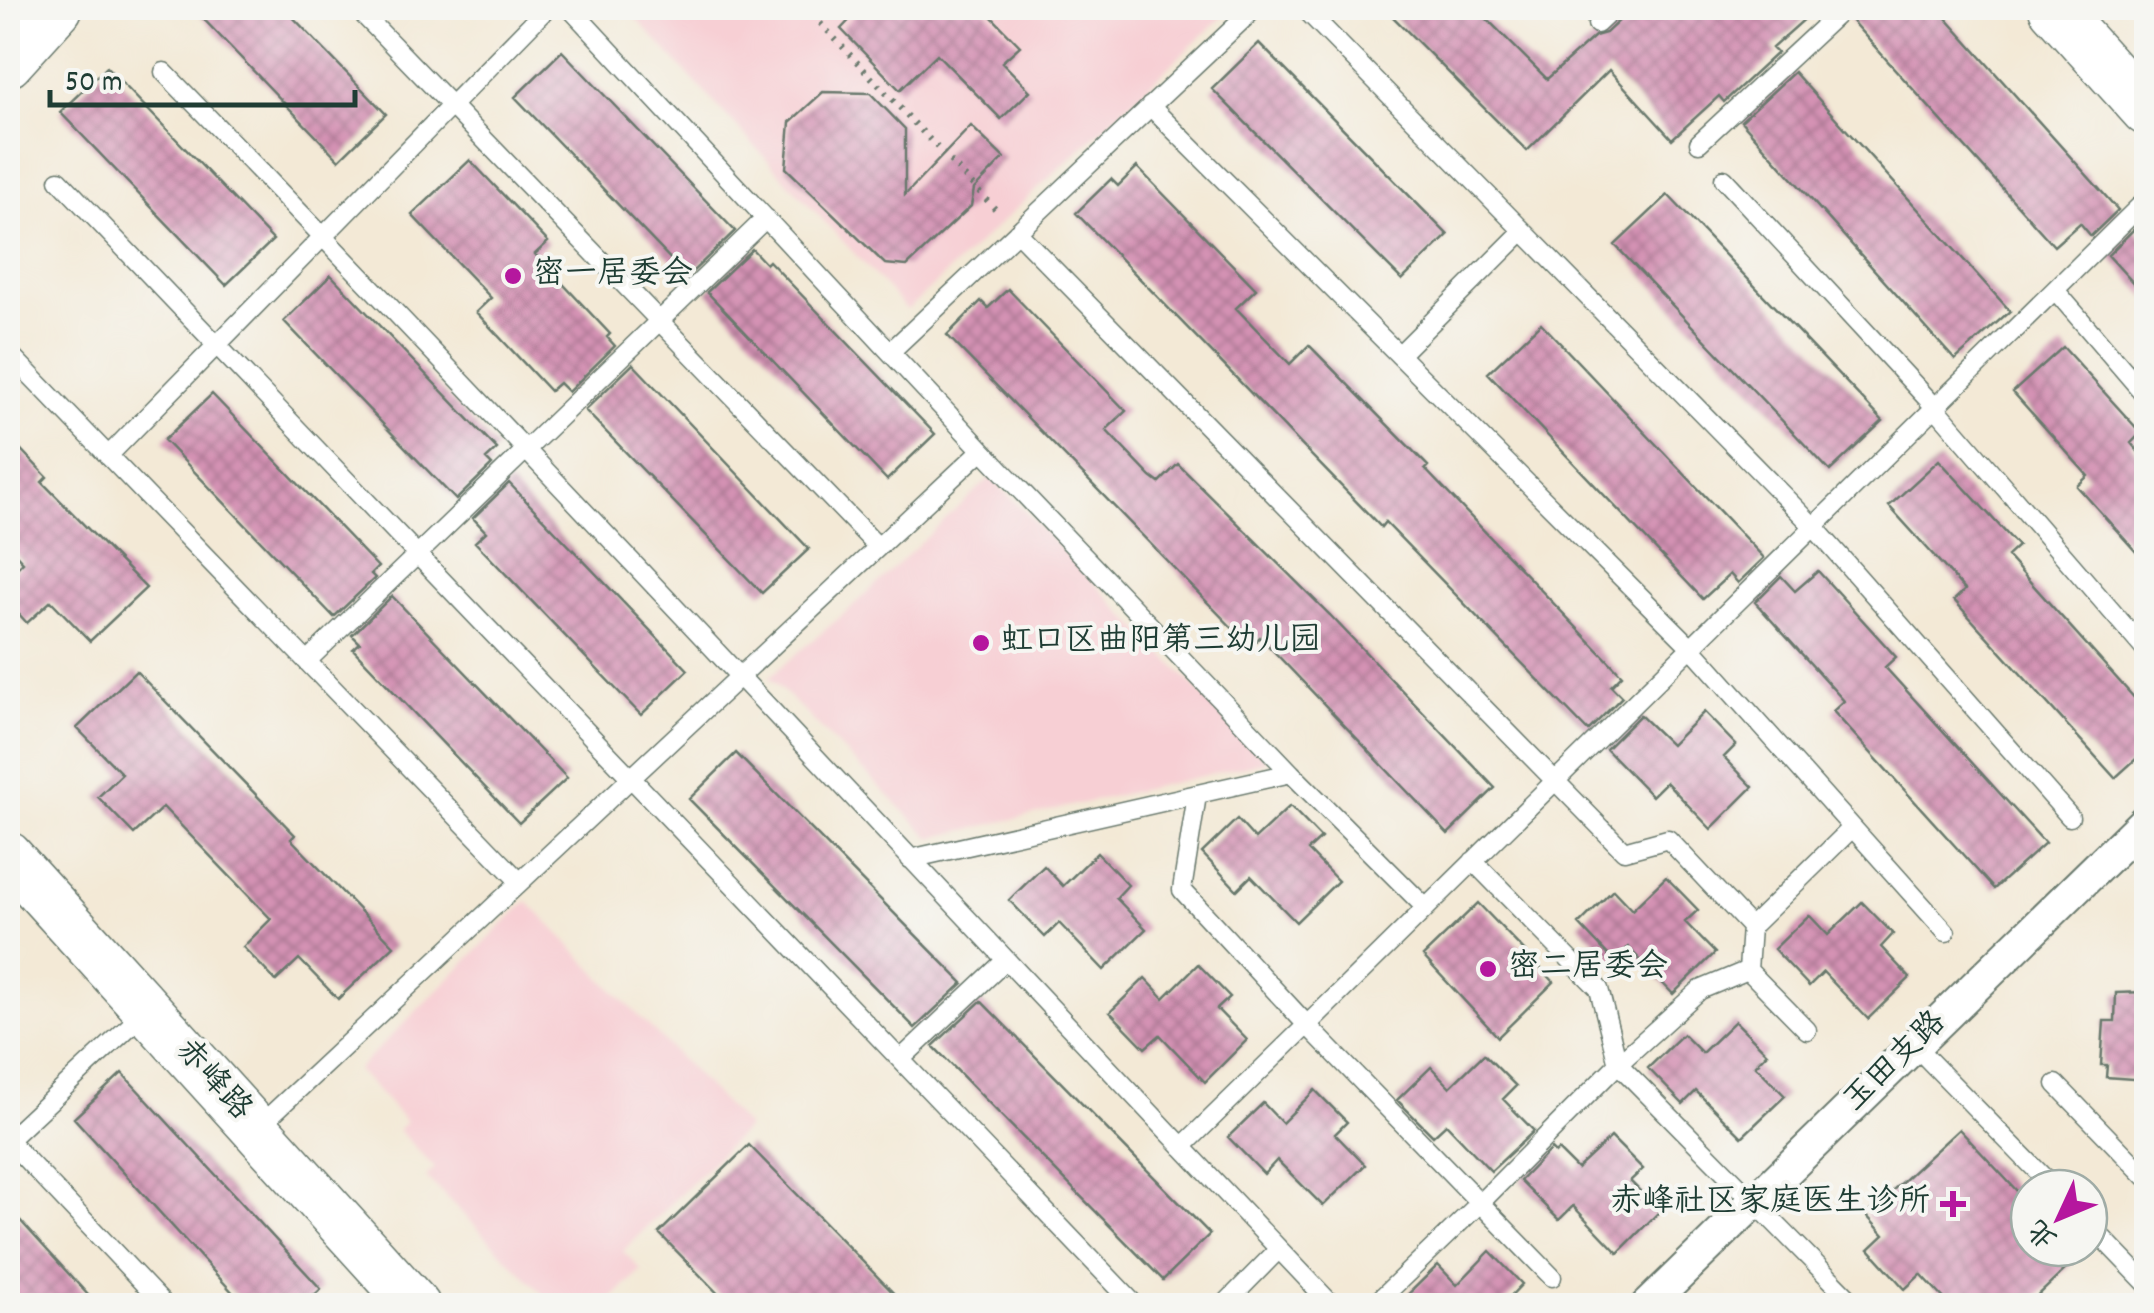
<svg xmlns="http://www.w3.org/2000/svg" width="2154" height="1313" font-family="Dekko,'LXGW WenKai TC',sans-serif">
	<style>
		.built { fill: #f7cfd4 }
		.building { fill: url(#building-cross-hatch) }
		.lines { fill: none; stroke-linecap: round; stroke-linejoin: round }
		.lane-casing { stroke: #69796d; stroke-width: 21 }
		.street-casing { stroke: #69796d; stroke-width: 36 }
		.secondary-casing { stroke: #69796d; stroke-width: 51 }
		.path { stroke: #69796d; stroke-width: 6; stroke-dasharray: 2.5 8; stroke-linecap: butt }
		.lane { stroke: #fff; stroke-width: 18 }
		.street { stroke: #fff; stroke-width: 32 }
		.secondary { stroke: #fff; stroke-width: 48 }
		.poi-dot { fill: #b5179e; stroke: #f6f6f2; stroke-width: 4 }
		.labels { text-anchor: middle; dominant-baseline: central; stroke-width: 8; stroke-linejoin: round; paint-order: stroke }
		.poi-label { font-size: 32px; fill: #1f3d34; stroke: #f6f6f2; text-anchor: start }
		.street-label { font-size: 32px; fill: #1f3d34; stroke: #f6f6f2 }
	</style>
	<defs>
		<pattern id="building-cross-hatch" width="8" height="8" patternUnits="userSpaceOnUse" patternTransform="scale(2.5)"><rect width="8" height="8" fill="#d492b4"/><path d="M0 0l8 8M0 8l8-8" fill="none" stroke="#ab7893"/></pattern>
	</defs>
	<rect width="100%" height="100%" fill="#f6f6f2"/>
	<filter id="ink" filterUnits="userSpaceOnUse"><feTurbulence type="fractalNoise" baseFrequency=".01" numOctaves="2"/><feDisplacementMap in="SourceGraphic" scale="20" xChannelSelector="R" yChannelSelector="G"/><feConvolveMatrix kernelMatrix="1 2 1 2 8 2 1 2 1" color-interpolation-filters="sRGB"/></filter>
	<filter id="wash" filterUnits="userSpaceOnUse"><feTurbulence type="fractalNoise" baseFrequency=".0048" numOctaves="4" result="noise"/><feDisplacementMap in="SourceGraphic" scale="40" xChannelSelector="R" yChannelSelector="G"/><feGaussianBlur stdDeviation="2.25" result="paint"/><feColorMatrix in="noise" values="0 0 0 0 0 0 0 0 0 0 0 0 0 0 0 0 0 1.4 0 .05"/><feComposite in="paint" operator="in"/></filter>
	<g filter="url(#wash)">
		<rect width="100%" height="100%" fill="#f3e9d6"/>
		<!-- built -->
		<path class="built" d="M 626,8 L 1232,8 L 907,310 Z
			M 991,477 L 1267,761 L 931,838 L 769,677 L 851,608 Z
			M 527,901 L 747,1127 L 623,1251 L 641,1270 L 605,1305 L 538,1305 L 536,1304 L 544,1295 L 426,1177 L 435,1168 L 398,1130 L 406,1122 L 357,1070 Z"/>
		<g id="blocks">
			<!-- building -->
			<path class="building" d="M 193,8 L 284,8 L 386,114 L 339,160 Z
				M 861,8 L 983,8 L 1020,46 L 1002,62 L 1030,91 L 1001,119 L 937,54 L 900,90 L 841,29 Z
				M 1384,8 L 1476,8 L 1547,79 L 1595,36 L 1606,33 L 1623,17 L 1626,8 L 1817,8 L 1772,48 L 1777,53 L 1724,102 L 1719,96 L 1672,139 L 1609,70 L 1527,151 Z
				M 1856,8 L 1937,8 L 2118,210 L 2091,236 L 2080,223 L 2054,246 L 1850,19 Z
				M 1259,43 L 1448,235 L 1402,280 L 1212,89 Z
				M 562,51 L 735,231 L 690,274 L 683,267 L 681,270 L 515,97 Z
				M 107,67 L 273,240 L 226,285 L 60,112 Z
				M 1794,72 L 2010,311 L 1955,360 L 1741,121 Z
				M 823,92 L 870,93 L 905,129 L 905,195 L 971,126 L 1004,158 L 974,189 L 971,206 L 907,266 L 885,264 L 786,168 L 790,122 Z
				M 470,160 L 548,242 L 535,254 L 610,334 L 607,337 L 615,346 L 568,392 L 559,383 L 550,391 L 476,312 L 491,298 L 412,215 Z
				M 1137,167 L 1256,289 L 1236,308 L 1290,364 L 1309,345 L 1428,466 L 1425,469 L 1622,675 L 1611,686 L 1622,697 L 1588,731 L 1385,522 L 1381,527 L 1076,213 L 1111,179 L 1118,186 Z
				M 1668,195 L 1883,421 L 1830,471 L 1615,245 Z
				M 2135,228 L 2146,241 L 2146,297 L 2108,255 Z
				M 752,249 L 766,264 L 769,261 L 935,434 L 887,480 L 707,292 Z
				M 331,275 L 497,449 L 486,459 L 492,465 L 456,500 L 284,321 Z
				M 1008,289 L 1126,411 L 1106,430 L 1151,477 L 1159,483 L 1178,464 L 1330,615 L 1495,788 L 1448,834 L 1260,637 L 1250,646 L 947,335 L 981,301 L 988,308 Z
				M 1541,323 L 1764,558 L 1738,583 L 1730,574 L 1703,599 L 1488,373 Z
				M 2063,347 L 2141,433 L 2131,443 L 2146,461 L 2146,563 L 2077,486 L 2088,476 L 2013,392 Z
				M 633,364 L 809,549 L 762,593 L 585,410 Z
				M 212,394 L 378,567 L 371,574 L 375,578 L 334,617 L 164,440 Z
				M 8,436 L 47,477 L 42,482 L 146,588 L 90,641 L 51,601 L 27,623 L 8,602 L 8,577 L 23,562 L 8,546 Z
				M 1939,460 L 2018,546 L 2007,556 L 2146,711 L 2146,750 L 2115,778 L 1954,600 L 1965,590 L 1889,506 Z
				M 509,483 L 688,670 L 641,715 L 475,542 L 486,532 L 473,518 Z
				M 1818,571 L 1896,657 L 1885,667 L 2045,843 L 1994,889 L 1833,711 L 1844,701 L 1755,602 L 1781,576 L 1795,591 Z
				M 392,596 L 567,778 L 519,823 L 353,649 L 360,643 L 352,635 Z
				M 136,671 L 295,835 L 291,839 L 394,946 L 338,999 L 299,959 L 276,981 L 243,947 L 271,919 L 163,807 L 134,834 L 98,797 L 122,774 L 77,728 Z
				M 1704,712 L 1736,745 L 1724,757 L 1753,787 L 1711,829 L 1666,782 L 1652,796 L 1606,749 L 1640,715 L 1671,745 Z
				M 736,753 L 963,983 L 915,1028 L 689,799 Z
				M 1290,806 L 1321,838 L 1308,850 L 1338,881 L 1296,922 L 1251,876 L 1237,890 L 1202,853 L 1237,819 L 1255,839 Z
				M 1097,853 L 1128,885 L 1116,898 L 1146,929 L 1104,970 L 1059,923 L 1045,937 L 1009,900 L 1044,866 L 1063,886 Z
				M 1666,877 L 1698,910 L 1685,922 L 1715,953 L 1673,994 L 1628,947 L 1614,961 L 1579,924 L 1613,890 L 1632,910 Z
				M 1862,902 L 1893,934 L 1881,947 L 1910,978 L 1868,1019 L 1823,972 L 1809,986 L 1774,949 L 1809,915 L 1828,935 Z
				M 1478,903 L 1554,982 L 1498,1037 L 1423,956 Z
				M 1198,964 L 1230,997 L 1217,1009 L 1247,1040 L 1205,1082 L 1160,1035 L 1145,1048 L 1110,1012 L 1145,978 L 1164,998 Z
				M 2146,992 L 2146,1080 L 2106,1077 L 2107,1065 L 2101,1065 L 2104,1021 L 2115,1021 L 2116,993 Z
				M 981,1001 L 1210,1234 L 1163,1280 L 933,1046 Z
				M 1735,1021 L 1767,1053 L 1755,1065 L 1785,1096 L 1742,1137 L 1696,1091 L 1683,1104 L 1648,1068 L 1683,1034 L 1702,1053 Z
				M 1484,1054 L 1516,1086 L 1503,1099 L 1534,1131 L 1491,1171 L 1446,1124 L 1433,1136 L 1397,1100 L 1431,1067 L 1450,1087 Z
				M 122,1073 L 321,1289 L 303,1306 L 245,1306 L 74,1118 Z
				M 1315,1090 L 1347,1122 L 1335,1134 L 1365,1165 L 1323,1206 L 1277,1160 L 1264,1174 L 1228,1137 L 1263,1103 L 1282,1123 Z
				M 1959,1129 L 2019,1193 L 2029,1189 L 2029,1248 L 2088,1248 L 2027,1306 L 1951,1306 L 1921,1274 L 1905,1289 L 1869,1249 L 1884,1235 L 1866,1215 Z
				M 1611,1137 L 1643,1169 L 1630,1181 L 1660,1211 L 1618,1253 L 1573,1206 L 1559,1220 L 1520,1181 L 1551,1149 L 1555,1153 L 1558,1150 L 1577,1169 Z
				M 749,1145 L 906,1306 L 730,1306 L 659,1233 Z
				M 8,1207 L 98,1306 L 8,1306 Z
				M 1490,1251 L 1522,1284 L 1501,1306 L 1396,1306 L 1438,1265 L 1457,1285 Z"/>
		</g>
	</g>
	<g filter="url(#ink)">
		<use href="#blocks" fill-opacity="0" stroke="#69796d" stroke-width="2.5"/>
		<g class="lines">
			<!-- lane casing -->
			<g class="lane-casing">
				<path id="lane" d="M 357,8 L 878,547
					M 570,8 L 890,352
					M 1304,8 L 1814,527 L 2070,817
					M 1597,24 L 1614,8
					M 164,72 C 541,460 907,857 1279,1249 L 1223,1306
					M 1150,106 L 1691,647 L 1946,932
					M 1699,143 L 1844,8
					M 1724,179 L 1935,407 L 2146,651
					M 59,180 L 1136,1306
					M 1017,232 L 1624,851 L 1668,839 L 1751,927 L 1748,970 L 1807,1030
					M 2055,290 L 2146,396
					M 8,352 L 520,882
					M 1399,355 L 1523,231
					M 108,456 L 547,8
					M 307,661 L 766,218
					M 1291,773 L 1426,908
					M 910,859 L 1291,773 L 982,450
					M 1473,861 L 1599,989 L 1618,1064 L 1857,1306
					M 1751,927 L 1852,828
					M 1914,1045 L 2054,1188
					M 902,1058 L 1006,960
					M 2056,1084 L 2146,1177
					M 256,1129 L 982,450 L 890,352 L 1255,8
					M 8,1140 L 165,1306
					M 8,1140 L 146,1011
					M 1182,1147 L 1307,1025 L 1182,890 L 1197,795
					M 2089,1224 L 2146,1283
					M 1279,1249 L 1333,1306
					M 1552,1277 L 1307,1025 L 2146,200
					M 1373,1306 L 1480,1203 L 1618,1064 L 1700,990 L 1748,970"/>
			</g>
			<!-- street casing -->
			<g class="street-casing">
				<path id="street" d="M 1647,1306 L 2146,820"/>
			</g>
			<!-- secondary casing -->
			<g class="secondary-casing">
				<path id="secondary" d="M 2053,8 L 2146,111
					M 8,63 L 58,8
					M 8,856 L 416,1306"/>
			</g>
			<!-- path -->
			<path class="path" d="M 806,8 L 999,213"/>
			<!-- lane -->
			<use href="#lane" class="lane"/>
			<!-- street -->
			<use href="#street" class="street"/>
			<!-- secondary -->
			<use href="#secondary" class="secondary"/>
		</g>
	</g>
	<!-- markers -->
	<g class="poi-dot">
		<circle cx="513" cy="276" r="10"/>
		<circle cx="981" cy="643" r="10"/>
		<circle cx="1488" cy="969" r="10"/>
		<path d="M1948 1189h10v10h10v10h-10v10h-10v-10h-10v-10h10z"/>
	</g>
	<g class="labels">
		<!-- poi labels -->
		<g class="poi-label">
			<text x="533" y="276">密一居委会</text>
			<text x="1001" y="643">虹口区曲阳第三幼儿园</text>
			<text x="1508" y="969">密二居委会</text>
			<text x="1930" y="1204" text-anchor="end">赤峰社区家庭医生诊所</text>
		</g>
		<!-- street labels -->
		<g class="street-label">
			<text transform="translate(1896 1063) rotate(-44)">玉田支路</text>
			<text transform="translate(212 1081) rotate(48)">赤峰路</text>
		</g>
	</g>
	<!-- margin -->
	<rect width="2154" height="1313" fill="none" stroke="#f6f6f2" stroke-width="40"/>
	<!-- north arrow -->
	<g transform="translate(2059 1218) rotate(226)"><circle r="48" fill="#f6f6f2" stroke="#a0aca6" stroke-width="2.5"/>
	<path d="M0-8L18 38L0 25L-18 38Z" fill="#b5179e"/>
	<text y="-15" font-size="28" font-weight="bold" text-anchor="middle" fill="#1f3d34">北</text>
	</g>
	<!-- scale -->
	<path d="M50 90v15h305v-15" fill="none" stroke="#1f3d34" stroke-width="5"/>
	<text x="65" y="90" font-size="30" fill="#1f3d34" stroke="#f6f6f2" stroke-width="8" paint-order="stroke">50 m</text>
</svg>
